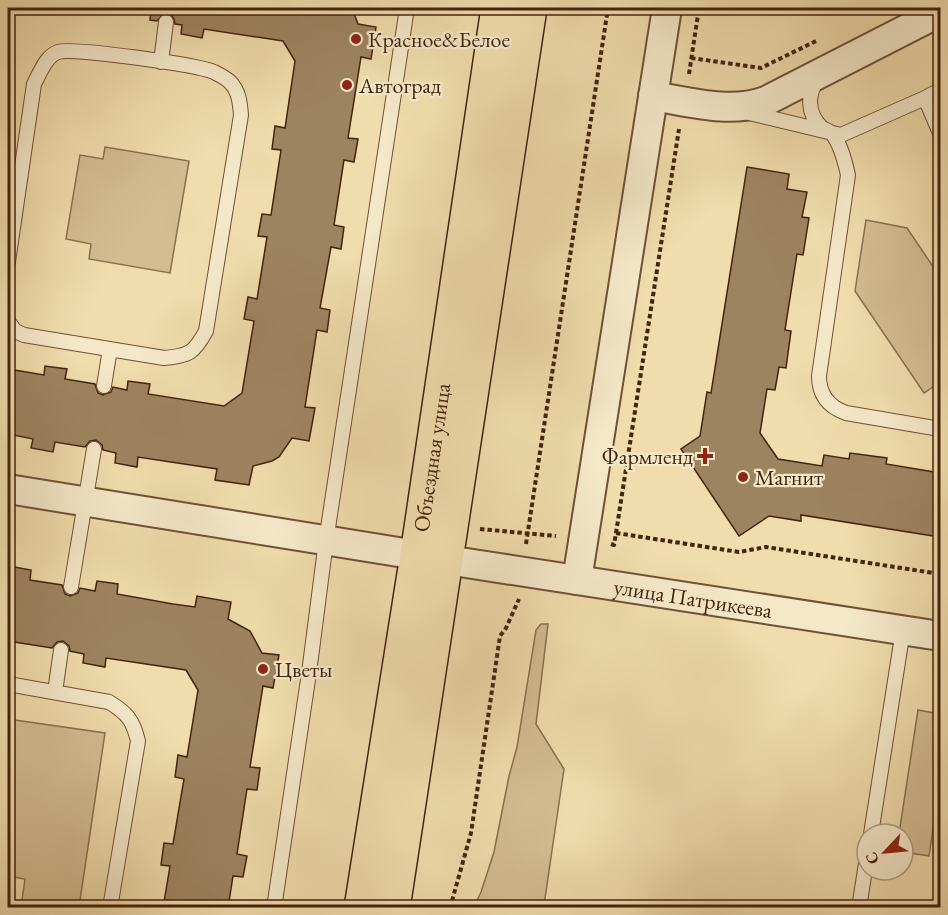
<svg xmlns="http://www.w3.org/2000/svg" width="948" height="915" font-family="'EB Garamond',serif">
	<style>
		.green { fill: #d3bd91; stroke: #8b704f; stroke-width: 1.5 }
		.building { fill: #9d8460; stroke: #43240d; stroke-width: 1.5 }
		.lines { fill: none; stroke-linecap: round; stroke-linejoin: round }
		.service-casing { stroke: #6e5235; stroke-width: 16 }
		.minor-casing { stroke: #6e5235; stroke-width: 32 }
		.primary-casing { stroke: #43240d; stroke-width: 36 }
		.path { stroke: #43240d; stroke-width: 4; stroke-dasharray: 4.5 3; stroke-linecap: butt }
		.service { stroke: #f5e8c9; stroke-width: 14 }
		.minor { stroke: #f5e8c9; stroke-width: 28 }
		.primary { stroke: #f0dcac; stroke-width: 33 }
		.poi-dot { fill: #8f2418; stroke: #f5e8c9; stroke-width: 2 }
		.labels { text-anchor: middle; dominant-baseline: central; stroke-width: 4.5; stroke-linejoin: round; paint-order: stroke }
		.poi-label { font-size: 22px; fill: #43240d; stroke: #f5e8c9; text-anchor: start }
		.street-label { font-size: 22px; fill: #43240d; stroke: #f5e8c9 }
	</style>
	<rect width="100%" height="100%" fill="#f0dcac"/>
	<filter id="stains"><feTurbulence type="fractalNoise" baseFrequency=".00333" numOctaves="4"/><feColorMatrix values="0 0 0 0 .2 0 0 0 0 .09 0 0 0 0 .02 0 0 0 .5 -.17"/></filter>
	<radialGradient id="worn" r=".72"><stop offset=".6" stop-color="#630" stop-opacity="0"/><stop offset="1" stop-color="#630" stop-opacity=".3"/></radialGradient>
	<!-- green -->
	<path class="green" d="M 105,147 L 189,161 L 170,273 L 89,259 L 91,244 L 66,239 L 80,155 L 103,159 Z
		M 866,220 L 907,228 L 940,277 L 940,382 L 924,393 L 855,291 Z
		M 541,624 L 548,624 L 536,724 L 564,769 L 544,905 L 543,908 L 474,907 L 481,892 L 494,852 L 509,776 L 517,747 L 536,630 Z
		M 918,710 L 940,714 L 940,782 L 929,856 L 903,852 L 903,834 L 899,834 Z
		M 8,719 L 105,733 L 79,907 L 21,907 L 25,879 L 8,876 Z"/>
	<!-- building -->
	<path class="building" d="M 151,8 L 352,8 L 358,24 L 376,27 L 371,59 L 361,57 L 348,138 L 358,139 L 354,162 L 344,160 L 334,225 L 344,227 L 341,249 L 331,247 L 320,308 L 330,310 L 327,332 L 317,330 L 305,407 L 315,408 L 309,441 L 292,438 L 279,457 L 272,461 L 253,466 L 249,485 L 215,480 L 217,469 L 138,457 L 137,467 L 115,463 L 116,453 L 103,450 L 102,445 L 96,440 L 90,441 L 85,447 L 55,442 L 53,452 L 31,448 L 33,439 L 8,434 L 8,369 L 44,375 L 45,366 L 67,369 L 65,379 L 95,384 L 98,393 L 103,395 L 111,392 L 113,387 L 127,390 L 128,381 L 150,384 L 148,394 L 224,406 L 242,393 L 254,321 L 244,319 L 248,297 L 257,299 L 267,237 L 258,236 L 262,214 L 271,215 L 281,150 L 272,149 L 275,126 L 285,128 L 295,61 L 283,41 L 204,29 L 202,38 L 181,34 L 182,25 L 175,24 L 174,19 L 171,15 L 163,14 L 157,21 L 150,20 Z
		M 747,167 L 789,174 L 787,189 L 807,192 L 802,217 L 809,218 L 803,255 L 797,254 L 790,298 L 785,330 L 791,331 L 786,368 L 779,367 L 775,390 L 767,389 L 760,433 L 778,459 L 822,466 L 824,455 L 849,459 L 850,453 L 887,458 L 886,464 L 940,473 L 940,537 L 801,515 L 801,521 L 769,516 L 739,536 L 681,449 L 700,436 L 707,392 L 711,393 Z
		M 9,566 L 31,570 L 30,580 L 62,585 L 65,594 L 70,596 L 78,593 L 80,588 L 95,591 L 97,581 L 118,584 L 117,594 L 173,604 L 195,607 L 197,596 L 231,602 L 228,619 L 250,631 L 262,653 L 279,655 L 273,688 L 263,686 L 250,767 L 260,768 L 257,790 L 247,789 L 237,854 L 247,856 L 243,877 L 233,876 L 228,908 L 163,908 L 170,866 L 161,865 L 164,843 L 173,844 L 184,779 L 175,777 L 178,755 L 187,757 L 198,690 L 186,670 L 106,658 L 105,667 L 83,663 L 84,654 L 70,651 L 69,646 L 63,641 L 57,642 L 52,648 L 8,641 Z"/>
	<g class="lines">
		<!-- service casing -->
		<g class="service-casing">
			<path id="service" d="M 161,62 L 166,22
				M 818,79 C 807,94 807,113 821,127 C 825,130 830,131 833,135 C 841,145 845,162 848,175 L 819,376 C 819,395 829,407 846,413 L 940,429
				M 940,90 L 925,98 L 940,133
				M 745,112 L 841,135 L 925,98
				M 8,262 L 34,84 C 40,73 46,56 58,52 C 72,47 198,65 214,72 C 218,74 226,78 230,82 C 239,91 240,103 241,115 L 206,331 C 194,353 189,356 164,358 L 24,335 L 15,331 L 8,321
				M 104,386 L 110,349
				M 71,587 L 94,449
				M 8,684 L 109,702 C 127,713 133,720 138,741 L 110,908
				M 55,692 L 61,650
				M 871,834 L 903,630
				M 274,908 L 309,673 L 326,541 L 407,8
				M 859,908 L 867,857"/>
		</g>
		<!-- minor casing -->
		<g class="minor-casing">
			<g id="minor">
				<path d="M 653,96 C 690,102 730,114 766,101 L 940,12"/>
				<path d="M 8,489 L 417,555"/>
				<path id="s1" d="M 447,560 L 940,636"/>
				<path d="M 577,580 L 667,8"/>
			</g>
		</g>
		<!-- primary casing -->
		<g class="primary-casing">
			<g id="primary">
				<path id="s2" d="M 361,908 L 417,555 L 498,8"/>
				<path d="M 393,908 L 530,8"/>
			</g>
		</g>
		<!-- path -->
		<path class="path" d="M 691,58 L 761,68 L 816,41
			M 689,74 L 699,8
			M 480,529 L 556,536
			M 616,533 L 739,552 L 766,547 L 940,574
			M 526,544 L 608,8
			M 611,544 L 614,545 L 616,533 L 679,129
			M 450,908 L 471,833 L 500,636 L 506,628 L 519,599"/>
		<!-- service -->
		<use href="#service" class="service"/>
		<!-- minor -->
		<use href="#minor" class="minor"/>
		<!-- primary -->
		<use href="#primary" class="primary"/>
	</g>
	<!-- markers -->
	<g class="poi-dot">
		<circle cx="356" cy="39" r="6"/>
		<circle cx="347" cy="85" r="6"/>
		<path d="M702 447h6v6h6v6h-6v6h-6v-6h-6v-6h6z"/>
		<circle cx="743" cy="477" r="6"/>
		<circle cx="263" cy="669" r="6"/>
	</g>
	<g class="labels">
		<!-- poi labels -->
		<g class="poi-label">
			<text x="368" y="39">Красное&amp;Белое</text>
			<text x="359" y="85">Автоград</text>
			<text x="693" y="456" text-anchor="end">Фармленд</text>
			<text x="755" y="477">Магнит</text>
			<text x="275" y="669">Цветы</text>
		</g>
		<!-- street labels -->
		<g class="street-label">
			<text stroke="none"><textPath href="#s2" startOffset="456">Объездная улица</textPath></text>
			<text stroke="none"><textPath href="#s1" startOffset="249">улица Патрикеева</textPath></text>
		</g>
	</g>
	<!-- margin -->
	<rect width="948" height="915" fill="none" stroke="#f0dcac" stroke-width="30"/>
	<rect x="9" y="9" width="930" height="897" fill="none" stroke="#43240d" stroke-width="3"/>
	<rect x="15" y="15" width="918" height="885" fill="none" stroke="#43240d" stroke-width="1.5"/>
	<!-- north arrow -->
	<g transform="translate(885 852) rotate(244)"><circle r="28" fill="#f5e8c9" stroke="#ae9a7e" stroke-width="1.5"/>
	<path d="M0-4.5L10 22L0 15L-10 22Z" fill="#8f2418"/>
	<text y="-9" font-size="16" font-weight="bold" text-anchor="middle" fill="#43240d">С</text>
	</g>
	<rect width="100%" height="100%" filter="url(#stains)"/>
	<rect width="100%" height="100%" fill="url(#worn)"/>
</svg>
